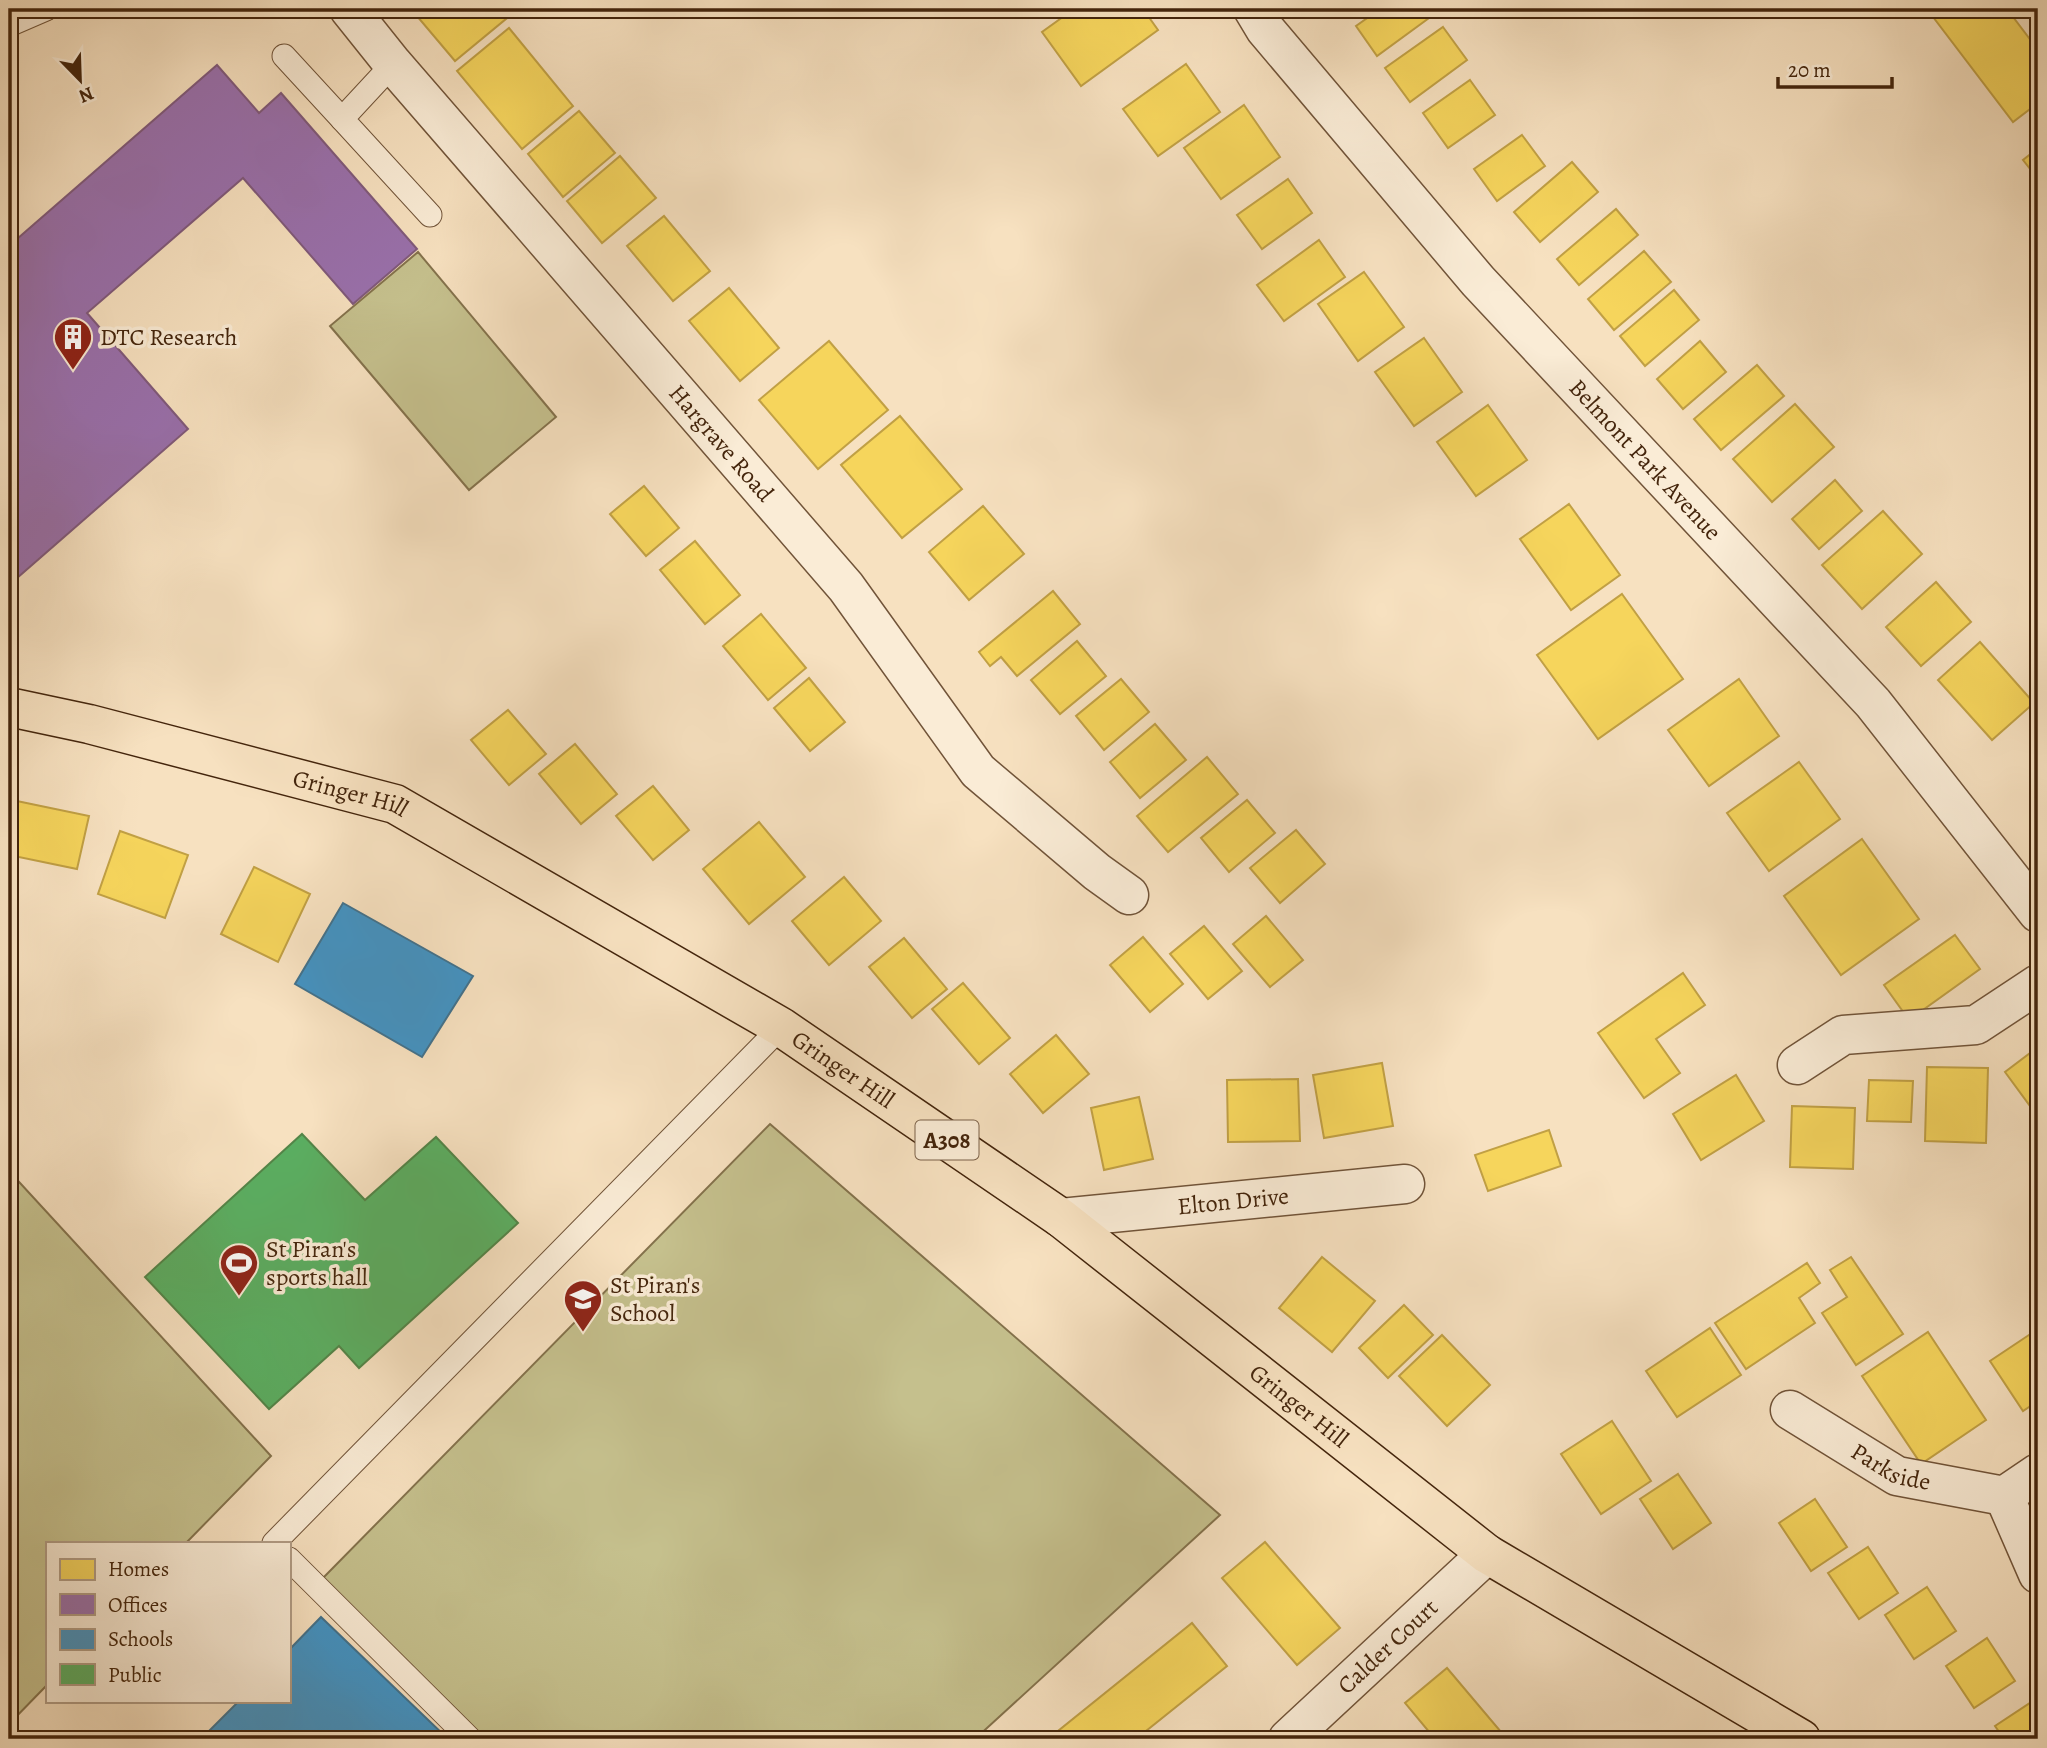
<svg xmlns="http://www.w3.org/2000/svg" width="2047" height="1748" font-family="Alegreya,serif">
<rect width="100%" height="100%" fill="#f7e1c0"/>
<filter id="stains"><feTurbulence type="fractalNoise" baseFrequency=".00286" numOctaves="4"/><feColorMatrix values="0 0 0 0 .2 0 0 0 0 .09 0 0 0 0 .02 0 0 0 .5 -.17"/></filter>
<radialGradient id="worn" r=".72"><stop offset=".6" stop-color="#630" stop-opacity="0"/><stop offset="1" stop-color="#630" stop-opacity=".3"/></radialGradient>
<g fill="#c5c08d" stroke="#84724c" stroke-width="2">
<polygon points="418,252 556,417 469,490 330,326"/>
<polygon points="770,1124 1220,1515 975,1739 485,1739 322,1579"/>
<polygon points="9,1171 271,1456 186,1543 47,1543 47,1685 9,1724"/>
</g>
<g fill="#f6d55c" stroke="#c1a044" stroke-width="2">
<polygon points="411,9 518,9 455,61"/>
<polygon points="1074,9 1143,9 1158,30 1081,86 1042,32"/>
<polygon points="1380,9 1423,9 1429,18 1377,56 1356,26"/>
<polygon points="1927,9 2007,9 2038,50 2038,103 2013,122"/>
<polygon points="1443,27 1467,60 1410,102 1385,68"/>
<polygon points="509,28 573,106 522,149 457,71"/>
<polygon points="1186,64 1220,112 1158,156 1123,109"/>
<polygon points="1470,80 1495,115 1448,148 1423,113"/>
<polygon points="1244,105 1280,157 1221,199 1184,148"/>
<polygon points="579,111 615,153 563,197 528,154"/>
<polygon points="1522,135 1545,166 1497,201 1474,169"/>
<polygon points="2038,148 2038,179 2023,160"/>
<polygon points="620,156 656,198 602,243 567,201"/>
<polygon points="1572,162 1598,192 1540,242 1514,212"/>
<polygon points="1288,179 1312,213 1262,249 1237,215"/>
<polygon points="1616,209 1638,235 1579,285 1557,259"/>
<polygon points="664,216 710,271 673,301 627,246"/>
<polygon points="1319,240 1345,277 1284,321 1257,285"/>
<polygon points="1644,251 1671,282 1614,330 1588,299"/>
<polygon points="1364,272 1404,327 1358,361 1318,304"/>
<polygon points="729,288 779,348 740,381 689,321"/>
<polygon points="1674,290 1699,320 1645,366 1620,336"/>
<polygon points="1424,338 1462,392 1414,426 1375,372"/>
<polygon points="829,341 888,410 818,469 759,400"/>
<polygon points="1700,341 1726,372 1683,409 1657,379"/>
<polygon points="1757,365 1784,396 1721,450 1694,419"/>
<polygon points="1795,404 1834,447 1772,502 1733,459"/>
<polygon points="1488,405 1527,460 1476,496 1437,442"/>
<polygon points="900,416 962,489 902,538 841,465"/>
<polygon points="1835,480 1862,511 1819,549 1792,519"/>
<polygon points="644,486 679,528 646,556 610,514"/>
<polygon points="1569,504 1620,575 1571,610 1520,539"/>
<polygon points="983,506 1024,554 969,600 929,552"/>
<polygon points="1883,511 1922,554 1862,609 1822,565"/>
<polygon points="695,541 740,595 705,624 660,570"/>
<polygon points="1936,582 1971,622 1921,666 1886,627"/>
<polygon points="1053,591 1080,624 1017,676 1001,657 990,666 979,652"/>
<polygon points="1622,594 1683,679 1598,739 1537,655"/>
<polygon points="761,614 806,668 768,700 723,646"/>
<polygon points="1077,641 1106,676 1060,714 1031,680"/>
<polygon points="1980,642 2034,703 1992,740 1938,680"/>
<polygon points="809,678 845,722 810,751 774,708"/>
<polygon points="1121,679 1149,712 1104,750 1076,716"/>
<polygon points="1739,679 1779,736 1709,786 1668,730"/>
<polygon points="508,710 546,754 509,785 471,740"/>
<polygon points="1155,724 1186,760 1140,798 1110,762"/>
<polygon points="575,744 617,794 581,824 539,774"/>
<polygon points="1207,757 1238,794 1168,852 1137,816"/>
<polygon points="1799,762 1840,819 1769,871 1727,813"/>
<polygon points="653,786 689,830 653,860 616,816"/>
<polygon points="12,800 89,816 77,869 9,855 9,817"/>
<polygon points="1247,800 1275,833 1229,872 1201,838"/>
<polygon points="759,822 805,877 749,924 703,869"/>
<polygon points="1296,830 1325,864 1280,903 1250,868"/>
<polygon points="120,831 188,855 165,918 98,894"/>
<polygon points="1862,839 1919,919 1841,975 1784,896"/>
<polygon points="254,867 310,894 278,962 221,934"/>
<polygon points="844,877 881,921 829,965 792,921"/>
<polygon points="1266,916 1303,960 1270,987 1233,944"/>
<polygon points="1204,926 1242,971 1208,999 1170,954"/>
<polygon points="1955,935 1980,969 1909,1020 1884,985"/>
<polygon points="1143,937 1183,984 1150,1012 1110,965"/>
<polygon points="904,938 947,989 912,1018 869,967"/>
<polygon points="1683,973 1705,1005 1656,1039 1680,1073 1644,1098 1598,1033"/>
<polygon points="963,983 1010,1038 979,1064 932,1009"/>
<polygon points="1056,1035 1089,1074 1043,1113 1010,1074"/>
<polygon points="2038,1047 2038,1117 2005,1072"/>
<polygon points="1382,1063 1393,1126 1324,1138 1313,1075"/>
<polygon points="1927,1067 1988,1068 1986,1143 1925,1141"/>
<polygon points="1736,1075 1764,1121 1701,1160 1673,1114"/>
<polygon points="1298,1079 1300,1141 1228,1142 1227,1080"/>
<polygon points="1869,1080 1913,1081 1911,1122 1867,1121"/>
<polygon points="1139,1097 1153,1159 1104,1170 1091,1108"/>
<polygon points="1792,1106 1855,1108 1853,1169 1790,1167"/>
<polygon points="1549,1130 1561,1166 1488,1191 1475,1155"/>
<polygon points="1322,1257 1375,1301 1332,1352 1279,1308"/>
<polygon points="1851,1257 1903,1334 1856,1365 1822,1313 1847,1297 1830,1270"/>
<polygon points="1807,1263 1820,1283 1799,1298 1815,1323 1746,1369 1715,1323"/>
<polygon points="1404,1305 1433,1335 1388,1378 1359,1348"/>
<polygon points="1710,1328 1741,1375 1677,1417 1646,1371"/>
<polygon points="2038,1329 2038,1401 2023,1411 1990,1361"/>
<polygon points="1928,1332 1986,1420 1921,1464 1862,1376"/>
<polygon points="1442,1335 1490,1385 1447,1426 1399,1376"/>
<polygon points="1612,1421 1651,1481 1601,1514 1561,1454"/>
<polygon points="1678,1474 1711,1523 1673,1549 1640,1499"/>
<polygon points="1815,1499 1847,1547 1811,1571 1779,1523"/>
<polygon points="1265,1542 1340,1628 1297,1665 1222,1578"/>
<polygon points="1868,1547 1898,1593 1859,1619 1828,1573"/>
<polygon points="1927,1587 1956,1631 1914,1659 1885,1615"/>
<polygon points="1192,1623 1227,1666 1136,1739 1064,1739 1058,1731"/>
<polygon points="1987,1638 2015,1681 1974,1708 1946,1666"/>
<polygon points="1447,1668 1507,1739 1435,1739 1405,1703"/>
<polygon points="2036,1699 2038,1703 2038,1739 2004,1739 1995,1726"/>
</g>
<polygon fill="#9970ab" stroke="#805a7b" stroke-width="2" points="217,65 259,113 281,93 417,249 353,304 243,178 87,313 188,429 9,585 9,246"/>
<g fill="#4393c3" stroke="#43728c" stroke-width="2">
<polygon points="343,903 473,976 422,1057 295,984"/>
<polygon points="321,1617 448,1739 201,1739 239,1701 289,1701 289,1650"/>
</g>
<polygon fill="#5aae61" stroke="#538548" stroke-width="2" points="302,1134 365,1200 436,1137 518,1223 359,1368 339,1346 269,1409 145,1277"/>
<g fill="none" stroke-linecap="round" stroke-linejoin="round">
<g stroke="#715439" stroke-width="25">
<g id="service">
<polyline points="9,25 46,9"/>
<polyline points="284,56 342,119"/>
<polyline points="393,64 342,119 430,215"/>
<polyline points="274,1543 781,1027"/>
<polyline points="289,1559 470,1739"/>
</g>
</g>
<g stroke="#715439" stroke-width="41">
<g id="minor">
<path id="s1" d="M349,9L393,64L846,587L978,771L1097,872L1129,895"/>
<path id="s2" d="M1253,9L1265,29L1478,281L1873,703L2038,913"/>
<polyline points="1797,1065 1843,1035 1976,1025 2038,984"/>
<path id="s3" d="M1061,1218L1405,1184"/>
<path id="s4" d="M1790,1410L1897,1476L2004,1496L2038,1473"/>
<polyline points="2004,1496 2038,1574"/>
<path id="s5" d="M1288,1739L1487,1554"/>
</g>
</g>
<g stroke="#44250c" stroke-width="41">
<g id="primary">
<path id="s6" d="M9,707L89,724L395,804L781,1027L1061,1218L1487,1554L1801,1739"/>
</g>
</g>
<use href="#service" stroke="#faecd6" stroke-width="23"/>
<use href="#minor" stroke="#faecd6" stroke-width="38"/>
<use href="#primary" stroke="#f7e1c0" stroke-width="38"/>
</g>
<defs>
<g id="building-pin" transform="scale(2.0125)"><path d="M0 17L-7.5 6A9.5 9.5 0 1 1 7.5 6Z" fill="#8f2418" stroke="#faecd6"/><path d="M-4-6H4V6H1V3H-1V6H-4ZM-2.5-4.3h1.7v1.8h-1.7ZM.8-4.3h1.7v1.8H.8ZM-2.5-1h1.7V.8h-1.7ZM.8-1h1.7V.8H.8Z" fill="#fff"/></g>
<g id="stadium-pin" transform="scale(2.0125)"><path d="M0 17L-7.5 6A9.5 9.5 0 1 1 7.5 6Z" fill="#8f2418" stroke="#faecd6"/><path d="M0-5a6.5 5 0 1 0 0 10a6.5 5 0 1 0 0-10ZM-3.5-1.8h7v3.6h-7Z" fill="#fff"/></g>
<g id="school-pin" transform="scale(2.0125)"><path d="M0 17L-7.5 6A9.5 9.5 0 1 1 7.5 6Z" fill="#8f2418" stroke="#faecd6"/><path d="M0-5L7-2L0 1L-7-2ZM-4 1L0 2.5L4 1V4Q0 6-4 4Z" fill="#fff"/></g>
</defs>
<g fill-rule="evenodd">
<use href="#building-pin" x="73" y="337"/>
<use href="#stadium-pin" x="239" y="1263"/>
<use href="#school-pin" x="583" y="1299"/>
</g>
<g text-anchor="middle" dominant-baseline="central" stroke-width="7" stroke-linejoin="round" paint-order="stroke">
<rect fill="#faecd6" stroke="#7b6149" stroke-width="2" x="915.5" y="1120.5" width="63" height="39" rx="5"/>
<g font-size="23" font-weight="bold" fill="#44250c">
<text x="947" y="1140">A308</text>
</g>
<g font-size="24" fill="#44250c" stroke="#faecd6" text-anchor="start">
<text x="100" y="337">DTC Research</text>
<text x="266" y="1249">St Piran's<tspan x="266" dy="28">sports hall</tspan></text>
<text x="610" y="1285">St Piran's<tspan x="610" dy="28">School</tspan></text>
</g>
<g font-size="24" fill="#44250c" stroke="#faecd6">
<text stroke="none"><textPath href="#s1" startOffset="572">Hargrave Road</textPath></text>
<text stroke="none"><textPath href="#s2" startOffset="598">Belmont Park Avenue</textPath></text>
<text stroke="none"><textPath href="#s6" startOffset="352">Gringer Hill</textPath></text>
<text stroke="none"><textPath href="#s6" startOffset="919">Gringer Hill</textPath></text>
<text stroke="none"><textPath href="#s3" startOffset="173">Elton Drive</textPath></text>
<text stroke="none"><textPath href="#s6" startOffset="1486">Gringer Hill</textPath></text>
<text stroke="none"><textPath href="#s4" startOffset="117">Parkside</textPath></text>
<text stroke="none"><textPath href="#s5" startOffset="136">Calder Court</textPath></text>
</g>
</g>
<rect width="2047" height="1748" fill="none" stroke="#f7e1c0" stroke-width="35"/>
<rect x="10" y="10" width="2026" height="1727" fill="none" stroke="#44250c" stroke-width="3.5"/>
<rect x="18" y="18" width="2012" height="1713" fill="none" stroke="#44250c" stroke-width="2"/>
<rect x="46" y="1542" width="245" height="161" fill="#faecd6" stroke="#b19c85" stroke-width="2"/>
<rect x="60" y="1559" width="35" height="21" fill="#f6d55c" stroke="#b19c85" stroke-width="2"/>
<text x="108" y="1576" font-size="21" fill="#44250c">Homes</text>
<rect x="60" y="1594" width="35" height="21" fill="#9970ab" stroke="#b19c85" stroke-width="2"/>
<text x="108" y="1612" font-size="21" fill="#44250c">Offices</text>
<rect x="60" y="1629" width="35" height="21" fill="#4393c3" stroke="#b19c85" stroke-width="2"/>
<text x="108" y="1646" font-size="21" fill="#44250c">Schools</text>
<rect x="60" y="1664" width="35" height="21" fill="#5aae61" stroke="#b19c85" stroke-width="2"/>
<text x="108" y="1682" font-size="21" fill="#44250c">Public</text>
<g transform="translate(80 80) rotate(157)" stroke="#faecd6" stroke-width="5" paint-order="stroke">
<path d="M0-5L12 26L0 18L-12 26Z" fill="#44250c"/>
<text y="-10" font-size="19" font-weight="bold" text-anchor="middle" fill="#44250c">N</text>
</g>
<path d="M1778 77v10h114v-10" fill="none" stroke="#44250c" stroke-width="3.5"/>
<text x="1788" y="77" font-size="21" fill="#44250c" stroke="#faecd6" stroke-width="5" paint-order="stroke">20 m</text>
<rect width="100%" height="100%" filter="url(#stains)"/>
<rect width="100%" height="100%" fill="url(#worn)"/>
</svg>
